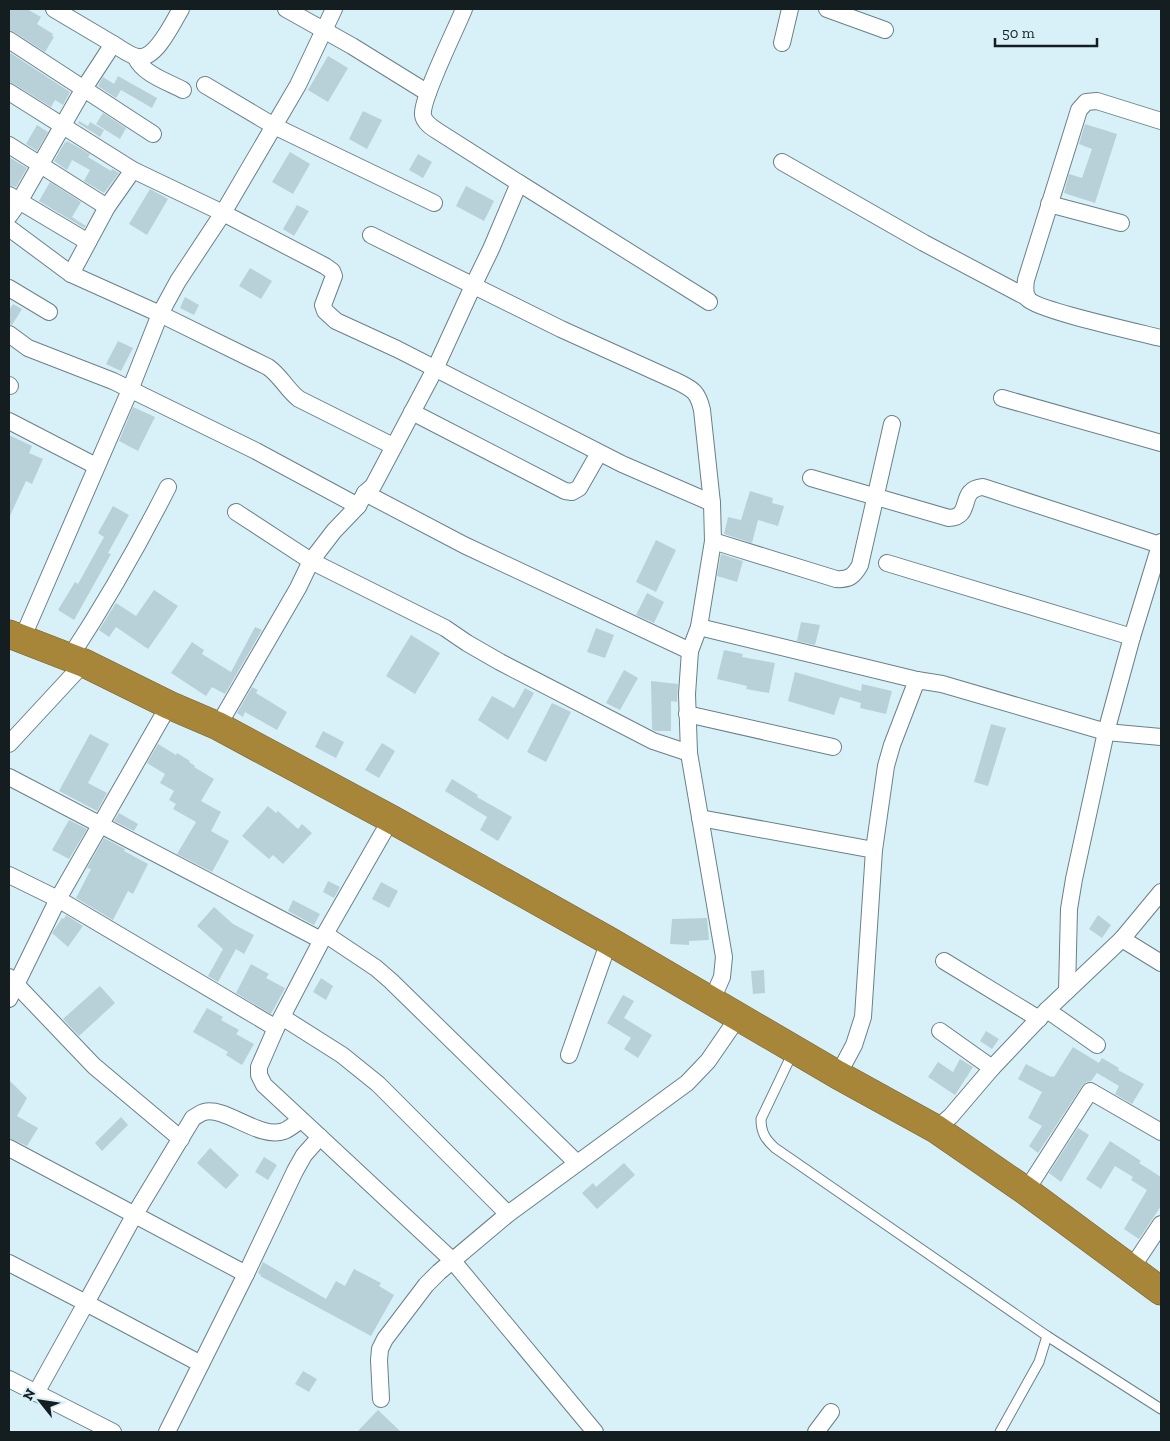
<svg xmlns="http://www.w3.org/2000/svg" width="1170" height="1441" font-family="'Zilla Slab',serif">
<rect width="100%" height="100%" fill="#d8f1f9"/>
<g fill="#b8d1d9">
<polygon points="9,9 27,9 41,17 37,24 53,34 52,36 54,37 45,52 14,32 9,30"/>
<polygon points="9,52 70,92 63,105 55,100 51,107 14,84 9,82"/>
<polygon points="328,56 348,68 328,102 308,90"/>
<polygon points="118,76 157,98 152,108 121,90 116,98 98,86 103,77 114,84"/>
<polygon points="363,111 382,120 367,149 349,139"/>
<polygon points="103,113 126,128 120,139 96,124"/>
<polygon points="79,121 88,126 90,122 104,130 100,137 78,123"/>
<polygon points="1085,124 1117,134 1095,203 1064,193 1069,174 1082,178 1092,149 1079,144"/>
<polygon points="37,125 48,132 37,151 26,144"/>
<polygon points="67,141 90,154 88,157 111,171 112,169 119,173 104,193 84,181 90,170 72,160 67,170 54,161 65,142 66,143"/>
<polygon points="290,152 310,164 293,194 272,182"/>
<polygon points="418,154 432,162 423,178 409,170"/>
<polygon points="9,157 27,168 16,187 9,185"/>
<polygon points="50,182 81,202 72,217 86,226 84,228 39,201"/>
<polygon points="466,186 494,201 484,221 456,206"/>
<polygon points="150,189 168,199 147,235 129,224"/>
<polygon points="297,205 309,211 294,236 283,229"/>
<polygon points="250,268 272,281 261,299 239,286"/>
<polygon points="185,297 199,305 194,315 180,308"/>
<polygon points="13,304 22,309 12,325 9,324 9,310"/>
<polygon points="118,341 133,348 121,371 106,364"/>
<polygon points="133,407 155,417 138,451 119,441"/>
<polygon points="9,435 32,446 29,453 43,459 32,484 26,481 9,518"/>
<polygon points="750,491 773,498 772,503 784,506 778,526 758,520 752,543 724,534 728,517 741,520"/>
<polygon points="113,506 129,515 108,553 111,554 74,620 58,610 75,582 78,584 104,537 98,533"/>
<polygon points="656,540 676,550 656,592 636,582"/>
<polygon points="721,554 743,561 737,582 717,576"/>
<polygon points="154,590 178,606 148,649 116,627 109,637 99,630 116,603 136,616"/>
<polygon points="647,593 664,602 654,623 636,615"/>
<polygon points="801,622 820,625 815,645 797,641"/>
<polygon points="255,627 262,630 225,694 212,687 206,696 171,673 192,642 204,650 202,654 231,672"/>
<polygon points="596,628 614,635 605,658 587,652"/>
<polygon points="411,635 440,653 415,694 386,676"/>
<polygon points="724,650 743,654 742,657 775,663 769,693 746,689 747,686 717,679"/>
<polygon points="624,670 638,678 620,710 606,703"/>
<polygon points="795,672 861,691 862,684 892,691 886,714 860,708 861,703 840,697 834,715 788,701"/>
<polygon points="651,681 678,684 677,702 671,701 671,731 655,731 652,729"/>
<polygon points="252,687 258,690 256,693 287,712 277,730 245,712 243,717 237,713"/>
<polygon points="525,688 534,693 508,740 478,720 492,696 514,708"/>
<polygon points="552,703 571,712 546,762 527,752"/>
<polygon points="991,724 1006,728 988,786 974,782"/>
<polygon points="323,731 344,742 336,758 315,747"/>
<polygon points="90,734 109,744 88,783 107,793 97,811 59,791"/>
<polygon points="382,743 395,751 379,778 365,770"/>
<polygon points="158,744 176,755 177,753 190,761 189,762 195,766 194,767 214,779 201,801 221,812 211,831 229,841 212,872 177,854 196,822 173,809 176,804 169,800 174,791 160,783 165,774 147,763"/>
<polygon points="452,779 478,795 477,797 512,817 498,841 480,830 487,817 445,791"/>
<polygon points="268,806 276,813 278,811 298,829 302,824 312,833 283,864 273,855 269,859 242,836"/>
<polygon points="119,813 138,824 134,831 114,821"/>
<polygon points="69,820 87,829 69,859 52,850"/>
<polygon points="104,838 125,849 124,851 148,864 133,894 128,891 113,920 76,898 91,869 87,868"/>
<polygon points="328,881 340,887 334,898 323,892"/>
<polygon points="381,882 398,891 389,908 372,899"/>
<polygon points="293,900 320,914 314,925 288,911"/>
<polygon points="214,907 233,924 254,935 244,954 236,949 218,982 208,976 223,949 197,926"/>
<polygon points="66,915 83,926 68,947 52,933 62,918 64,919"/>
<polygon points="1098,915 1111,925 1102,938 1089,929"/>
<polygon points="707,918 709,940 689,941 689,945 670,944 672,919"/>
<polygon points="251,964 269,974 266,978 285,988 271,1014 236,993"/>
<polygon points="764,970 765,993 753,994 751,971"/>
<polygon points="321,978 333,986 326,1000 313,992"/>
<polygon points="100,986 115,1003 79,1036 63,1019"/>
<polygon points="623,995 634,1001 624,1018 652,1035 638,1058 624,1049 631,1038 607,1023"/>
<polygon points="207,1008 223,1017 221,1020 239,1030 236,1034 254,1044 242,1065 226,1055 228,1052 193,1032"/>
<polygon points="986,1031 999,1039 992,1049 980,1041"/>
<polygon points="1073,1047 1099,1063 1102,1058 1119,1068 1118,1070 1144,1084 1132,1104 1115,1094 1119,1086 1097,1073 1091,1081 1086,1082 1082,1086 1038,1153 1029,1146 1042,1126 1028,1118 1042,1092 1018,1079 1026,1064 1051,1077 1052,1076 1054,1077"/>
<polygon points="960,1059 973,1067 955,1095 928,1077 938,1062 953,1072"/>
<polygon points="9,1080 27,1098 17,1116 38,1128 27,1146 9,1138"/>
<polygon points="121,1117 128,1125 102,1151 95,1143"/>
<polygon points="1078,1128 1089,1135 1061,1182 1049,1173"/>
<polygon points="1110,1141 1141,1161 1139,1163 1161,1177 1161,1206 1139,1239 1124,1229 1147,1190 1131,1180 1133,1177 1115,1166 1101,1189 1086,1179"/>
<polygon points="210,1148 239,1175 226,1189 197,1163"/>
<polygon points="264,1157 277,1165 268,1180 255,1172"/>
<polygon points="624,1163 635,1175 597,1209 582,1193 593,1183 596,1187"/>
<polygon points="263,1262 326,1299 336,1281 345,1286 354,1269 381,1283 379,1286 394,1295 371,1336 260,1276 261,1275 258,1273"/>
<polygon points="303,1371 317,1379 309,1392 295,1384"/>
<polygon points="378,1410 401,1432 357,1432"/>
</g>
<g fill="none" stroke-linecap="round" stroke-linejoin="round">
<g stroke="#6a8088" stroke-width="11">
<g id="lane">
<path d="M793,1052L761,1119C761,1132 765,1139 775,1148L1047,1336L1039,1362L1000,1432"/>
<polyline points="1047,1336 1161,1409"/>
</g>
</g>
<g stroke="#6a8088" stroke-width="18">
<g id="street">
<polyline points="54,9 113,44"/>
<polyline points="286,9 352,46 428,93"/>
<polyline points="827,9 885,30"/>
<polyline points="9,40 153,134"/>
<polyline points="782,43 790,9"/>
<path d="M136,58C143,74 168,82 183,90"/>
<polyline points="205,85 274,126 434,203"/>
<polyline points="9,92 133,170 223,213 325,266 332,271 334,276 323,305 325,311 336,321 397,349 622,464 712,503"/>
<path d="M1161,121L1097,101L1086,102L1079,110L1026,280C1025,287 1024,293 1028,299C1037,310 1141,333 1161,338"/>
<polyline points="9,145 107,207"/>
<polyline points="782,162 924,243 1028,298"/>
<polyline points="519,183 709,302"/>
<polyline points="9,195 88,242"/>
<polyline points="1049,204 1121,223"/>
<path d="M9,216L19,202L83,90L113,44C120,48 130,56 138,57C156,60 173,22 181,9"/>
<path d="M9,228L71,274L160,314L268,367C281,376 287,390 299,399L393,446"/>
<path d="M371,235L561,329L676,381C693,389 698,392 702,410L712,503L713,541L699,627L690,651L687,694L689,753L724,957L722,977L712,1000"/>
<polyline points="71,274 107,207 133,170"/>
<polyline points="9,288 49,312"/>
<polyline points="9,334 28,348 113,381 256,451 358,506"/>
<polyline points="9,385 10,386"/>
<polyline points="1002,398 1161,443"/>
<polyline points="412,412 565,491 572,492 579,488 599,453"/>
<polyline points="9,421 96,466"/>
<path d="M811,478L949,518C974,517 957,489 983,487L1160,545"/>
<polyline points="365,493 464,545 690,651"/>
<polyline points="236,512 311,561 445,628 467,643 500,662 653,741 689,753"/>
<path d="M713,541L836,579C849,580 854,576 860,565L892,424"/>
<polyline points="887,563 1132,637"/>
<polyline points="699,627 917,680"/>
<polyline points="22,639 130,390 160,314 178,281 223,213 298,85 334,9"/>
<path d="M70,657C106,602 138,546 168,487"/>
<polyline points="687,714 833,747"/>
<path d="M218,726L298,588L311,561L334,531L358,506L365,493L373,486L435,369L473,286L491,249L519,183L439,132C433,128 424,123 423,115C421,99 456,29 464,9"/>
<polyline points="9,744 84,663"/>
<polyline points="9,777 321,940"/>
<polyline points="700,818 874,850"/>
<polyline points="391,819 325,934 276,1028 259,1067 259,1075 264,1085 320,1137 452,1260 595,1432"/>
<polyline points="9,875 58,899 276,1028"/>
<polyline points="325,934 376,968 391,981 577,1163"/>
<polyline points="1122,939 1161,963"/>
<polyline points="944,961 1039,1019"/>
<polyline points="9,977 94,1066 181,1139"/>
<polyline points="1067,991 1069,909 1074,879 1106,732 1132,637 1161,542"/>
<polyline points="9,999 58,899 169,705"/>
<polyline points="1047,1010 1097,1045"/>
<polyline points="282,1017 342,1055 378,1084 508,1214"/>
<polyline points="940,1031 992,1068"/>
<polyline points="569,1055 609,941"/>
<polyline points="838,1075 854,1045 863,1017 874,850 886,766 892,745 917,680 942,684 1106,732 1161,737"/>
<polyline points="936,1129 951,1116 992,1068 1047,1010 1122,939 1161,892"/>
<polyline points="9,1148 246,1274"/>
<polyline points="1026,1191 1090,1091 1161,1132"/>
<path d="M9,1263L86,1303L135,1214L193,1118C197,1116 200,1113 204,1112C226,1106 259,1140 284,1131C289,1129 295,1124 301,1120"/>
<polyline points="1131,1269 1161,1224"/>
<polyline points="9,1379 113,1432"/>
<polyline points="36,1393 86,1303 201,1364"/>
<polyline points="381,1399 379,1360 380,1349 385,1339 426,1285 439,1272 508,1214 687,1083 708,1061 739,1016"/>
<polyline points="167,1432 246,1274 295,1171 304,1155 320,1137"/>
<polyline points="816,1432 831,1412"/>
</g>
</g>
<g stroke="#746130" stroke-width="29">
<polyline id="highway" points="9,634 84,663 169,705 218,726 391,819 609,941 838,1075 936,1129 1026,1191 1161,1291"/>
</g>
<use href="#lane" stroke="#fff" stroke-width="9"/>
<use href="#street" stroke="#fff" stroke-width="16"/>
<use href="#highway" stroke="#a78639" stroke-width="28"/>
</g>
<rect width="1170" height="1441" fill="none" stroke="#141d20" stroke-width="20"/>
<g transform="translate(40 1401) rotate(300)" stroke="#d8f1f9" stroke-width="4" paint-order="stroke">
<path d="M0-4L9 19L0 12L-9 19Z" fill="#141d20"/>
<text y="-8" font-size="14" font-weight="bold" text-anchor="middle" fill="#141d20">N</text>
</g>
<path d="M995 38v8h102v-8" fill="none" stroke="#141d20" stroke-width="2.5"/>
<text x="1002" y="38" font-size="15" fill="#141d20" stroke="#d8f1f9" stroke-width="4" paint-order="stroke">50 m</text>
</svg>
